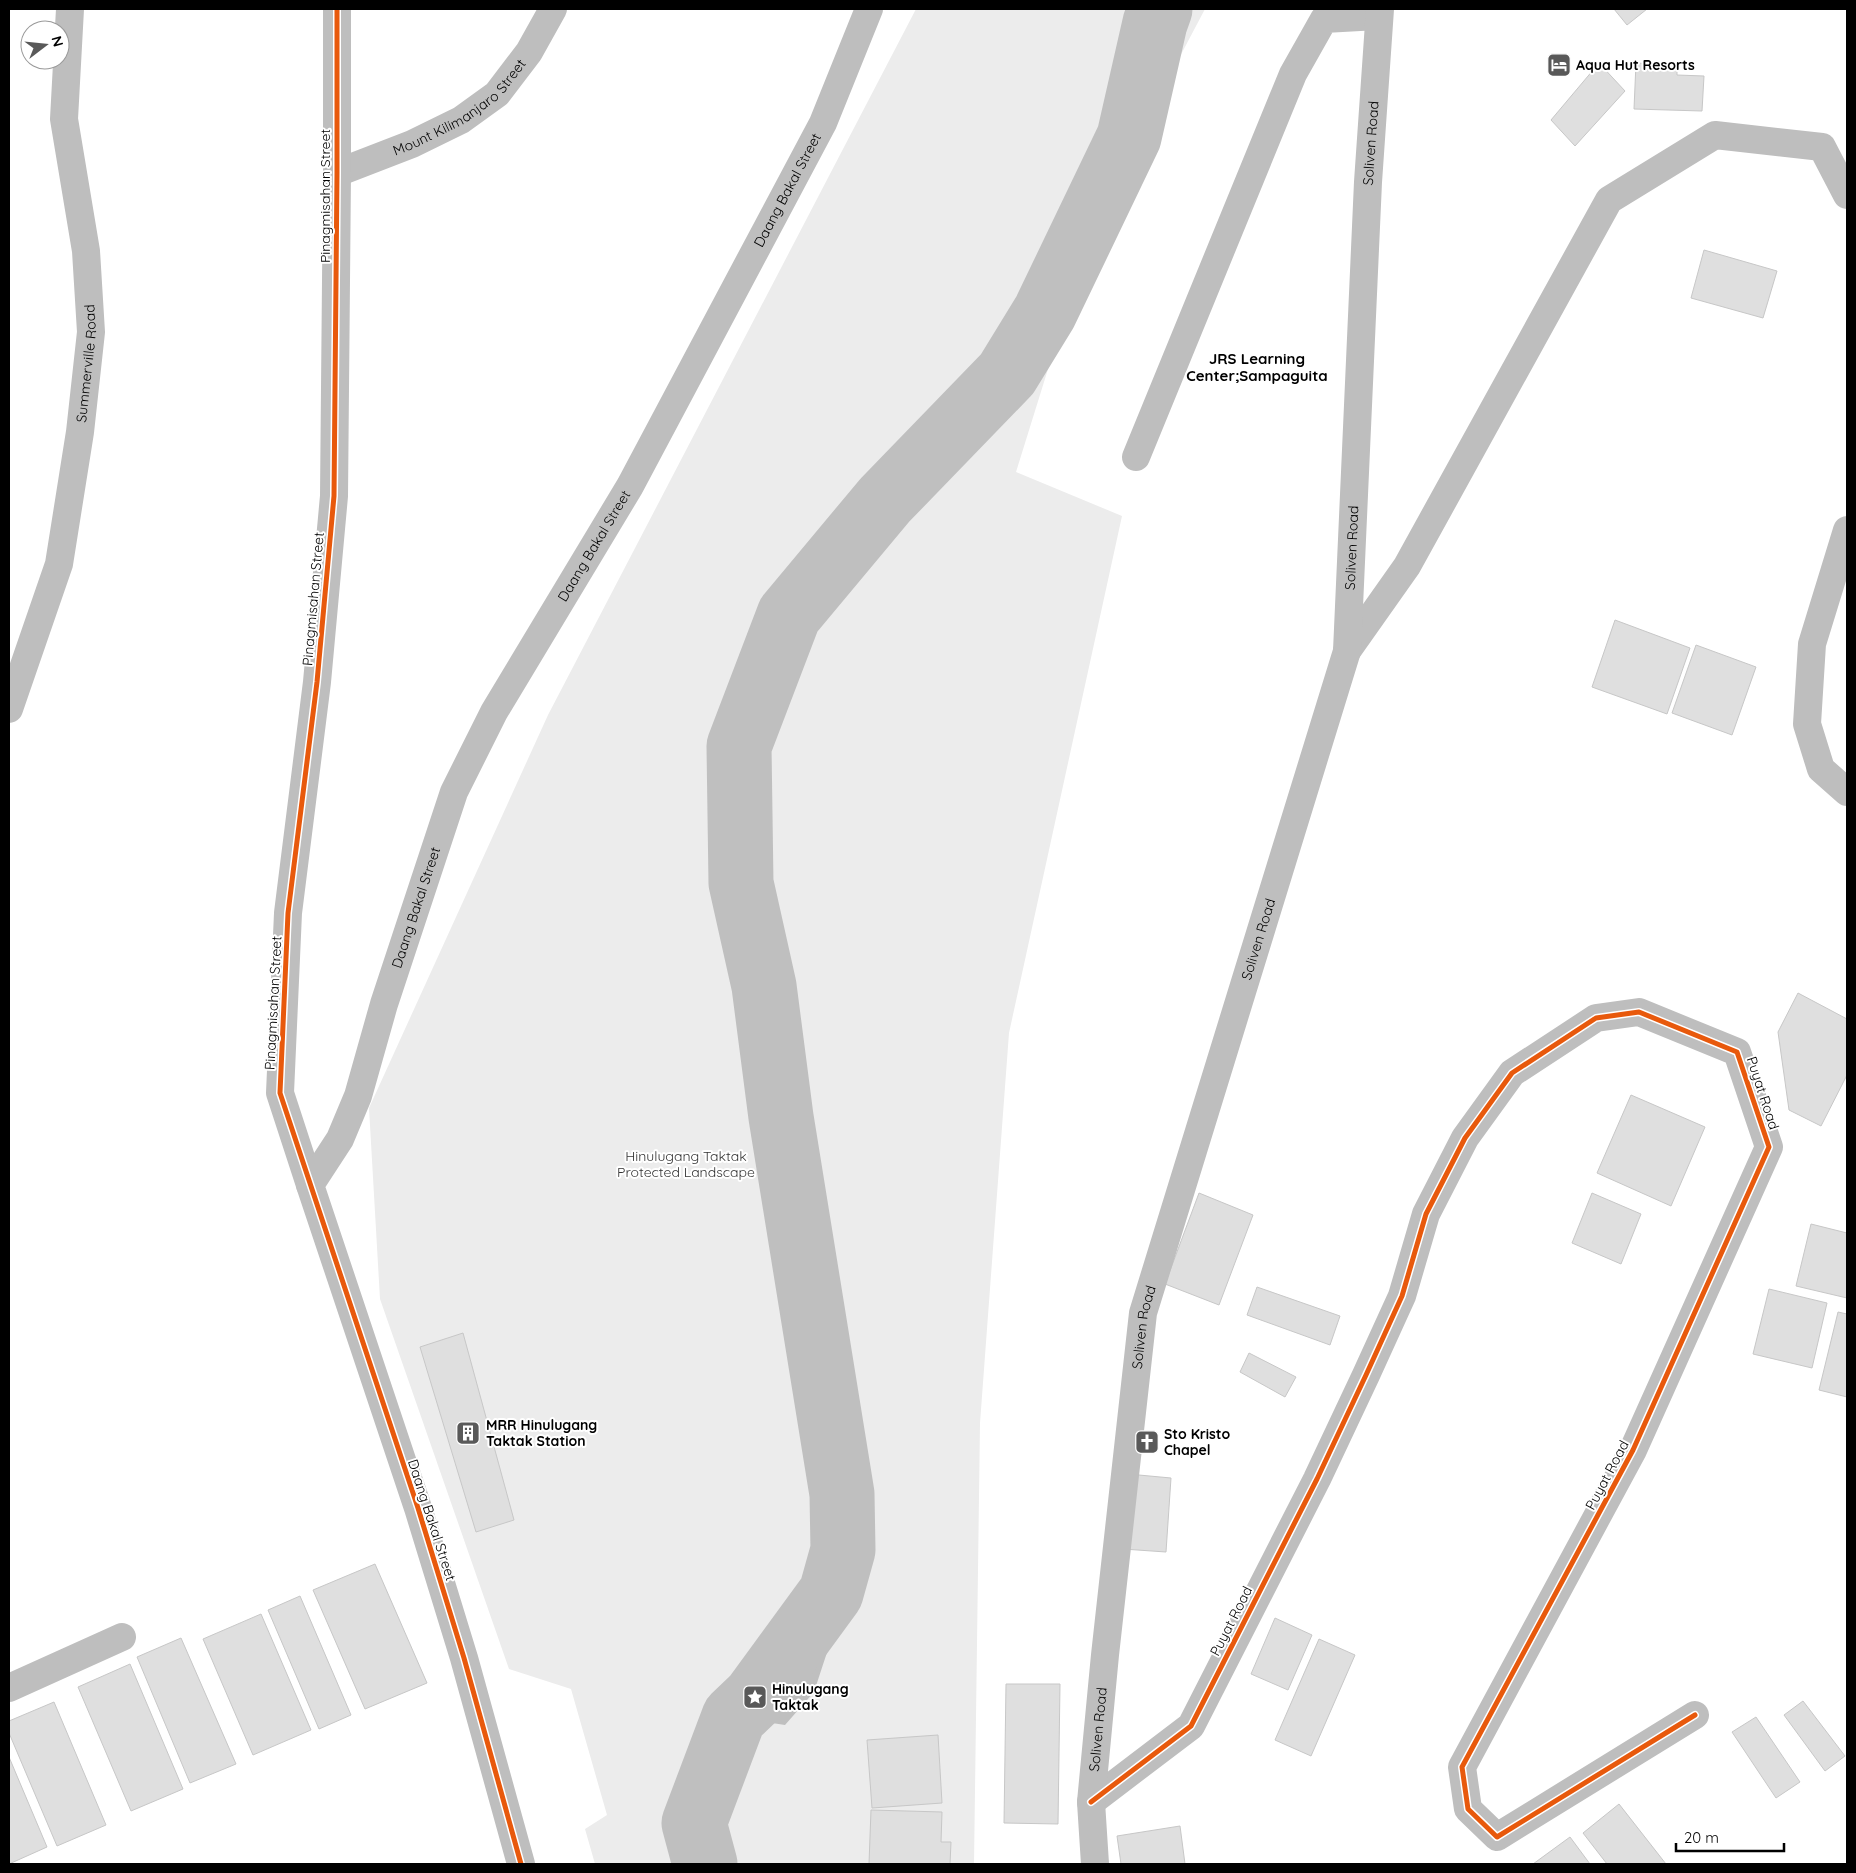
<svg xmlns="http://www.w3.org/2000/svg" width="1856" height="1873" font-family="Quicksand,sans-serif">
<rect width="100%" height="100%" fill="#fff"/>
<polygon fill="#ececec" points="916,9 1205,9 1138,136 1081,263 1016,472 1122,516 1009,1033 980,1423 974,1864 595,1864 585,1829 607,1815 571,1689 509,1669 380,1299 369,1108 548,715"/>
<polygon fill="#bfbfbf" points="842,1494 859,1555 814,1692 785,1725 734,1717 713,1696 748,1666 762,1641 795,1617 813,1592 832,1546"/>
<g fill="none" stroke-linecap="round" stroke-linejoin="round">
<polyline stroke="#bfbfbf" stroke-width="65" points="705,1864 694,1823 734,1717 755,1697 831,1593 843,1550 842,1494 781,1117 764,986 741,883 739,746 789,615 885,500 1007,374 1045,312 1129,137 1155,23 1160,9"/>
</g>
<g fill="#dfdfdf" stroke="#c7c7c7">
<polygon points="1614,9 1647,9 1627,25"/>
<polygon points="1599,63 1625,91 1575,146 1551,120"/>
<polygon points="1636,63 1677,65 1677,75 1704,76 1702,111 1634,109"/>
<polygon points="1704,250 1777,271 1763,318 1691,298"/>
<polygon points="1615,620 1690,648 1667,714 1592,687"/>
<polygon points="1696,645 1756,667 1732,735 1672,713"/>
<polygon points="1798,993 1847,1019 1847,1075 1821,1126 1789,1110 1778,1032"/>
<polygon points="1631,1095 1705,1127 1671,1206 1597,1173"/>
<polygon points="1199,1193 1253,1215 1219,1305 1165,1284"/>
<polygon points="1592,1193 1641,1214 1621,1264 1572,1243"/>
<polygon points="1811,1224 1847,1233 1847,1298 1796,1286"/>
<polygon points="1257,1287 1340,1316 1330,1345 1247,1315"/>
<polygon points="1769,1289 1827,1303 1812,1368 1753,1354"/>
<polygon points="1838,1312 1847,1314 1847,1397 1819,1390"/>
<polygon points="463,1333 514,1520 476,1532 420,1347"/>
<polygon points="1249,1353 1296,1377 1285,1397 1240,1372"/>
<polygon points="1128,1474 1171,1478 1166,1552 1123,1549"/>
<polygon points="375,1564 427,1683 365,1709 313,1590"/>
<polygon points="300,1596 351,1715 319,1729 268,1610"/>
<polygon points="261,1614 311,1730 253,1755 203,1639"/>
<polygon points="1275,1618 1312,1635 1288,1690 1251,1674"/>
<polygon points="181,1638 236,1764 190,1783 137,1657"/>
<polygon points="1319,1639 1355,1655 1311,1756 1275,1740"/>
<polygon points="130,1664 183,1789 131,1811 78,1687"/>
<polygon points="1006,1684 1060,1684 1058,1824 1004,1823"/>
<polygon points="1803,1701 1845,1756 1825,1771 1784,1715"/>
<polygon points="54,1702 106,1825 57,1846 9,1733 9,1721"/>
<polygon points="1756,1717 1800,1782 1776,1798 1732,1732"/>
<polygon points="938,1735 942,1803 872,1808 867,1740"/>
<polygon points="9,1757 47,1847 9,1864"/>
<polygon points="1619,1804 1666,1864 1607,1864 1583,1833"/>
<polygon points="871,1810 942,1812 941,1842 951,1842 950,1864 869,1864"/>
<polygon points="1180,1826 1185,1864 1121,1864 1117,1836"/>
<polygon points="1570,1837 1590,1864 1533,1864"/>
</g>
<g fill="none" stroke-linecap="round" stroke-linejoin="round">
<g stroke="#bebebe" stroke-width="28">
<path id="s1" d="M337,173L412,144L461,120L497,94L529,52L553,9"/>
<polyline points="1136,457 1293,74 1324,19 1378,16"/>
<polyline points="1847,530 1812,644 1807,724 1821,769 1847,792"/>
<polyline points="1347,651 1407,566 1609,200 1715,135 1822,147 1847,195"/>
<path id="s2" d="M9,709L59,564L80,432L91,332L86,251L64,119L70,9"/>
<polyline points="310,1185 280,1093 288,913 317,682 334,496 337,173 337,9"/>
<polyline points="9,1688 122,1637"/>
<polyline points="1091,1802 1191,1726 1317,1479 1366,1375 1402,1296 1426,1214 1465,1138 1512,1073 1596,1018 1639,1012 1737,1052 1769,1147 1633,1450 1462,1767 1468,1809 1497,1837 1695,1715"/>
<path id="s3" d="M1095,1864L1091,1802L1105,1655L1143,1313L1347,651L1368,182L1380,9"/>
</g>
<path stroke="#bebebe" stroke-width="28" id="s4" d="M521,1864L464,1658L418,1508L310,1185L340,1139L358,1096L384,1004L454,792L494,712L630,486L823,123L869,9"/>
<g stroke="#fff" stroke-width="8">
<g id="cycleway">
<polyline points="337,9 337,173 334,496 317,682 288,913 280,1093 418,1508 464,1658 521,1864"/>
<polyline points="1091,1802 1191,1726 1317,1479 1366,1375 1402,1296 1426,1214 1465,1138 1512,1073 1596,1018 1639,1012 1737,1052 1769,1147 1633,1450 1462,1767 1468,1809 1497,1837 1695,1715"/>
</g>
</g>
<use href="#cycleway" stroke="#e8590c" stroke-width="5"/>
</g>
<defs>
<g id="hotel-square" transform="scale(1.25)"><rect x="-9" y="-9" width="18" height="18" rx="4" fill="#595959" stroke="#fff"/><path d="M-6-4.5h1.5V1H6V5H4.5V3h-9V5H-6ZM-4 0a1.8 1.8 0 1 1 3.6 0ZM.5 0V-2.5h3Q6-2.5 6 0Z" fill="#fff"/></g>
<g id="building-square" transform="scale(1.25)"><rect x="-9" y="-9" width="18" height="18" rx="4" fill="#595959" stroke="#fff"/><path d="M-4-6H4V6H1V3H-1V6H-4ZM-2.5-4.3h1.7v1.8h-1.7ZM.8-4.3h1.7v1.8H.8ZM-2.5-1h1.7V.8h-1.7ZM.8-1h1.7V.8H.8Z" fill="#fff"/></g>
<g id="church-square" transform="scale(1.25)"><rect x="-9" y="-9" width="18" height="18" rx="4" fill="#595959" stroke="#fff"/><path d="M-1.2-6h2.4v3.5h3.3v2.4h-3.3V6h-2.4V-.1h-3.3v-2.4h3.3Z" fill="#fff"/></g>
<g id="sight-square" transform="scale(1.25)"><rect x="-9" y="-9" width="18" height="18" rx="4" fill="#595959" stroke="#fff"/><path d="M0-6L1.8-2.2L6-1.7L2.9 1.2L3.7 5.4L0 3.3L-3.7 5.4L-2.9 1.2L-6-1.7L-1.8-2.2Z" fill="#fff"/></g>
</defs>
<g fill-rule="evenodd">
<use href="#hotel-square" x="1559" y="65"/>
<use href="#building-square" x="468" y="1433"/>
<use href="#church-square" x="1147" y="1442"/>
<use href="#sight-square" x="755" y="1697"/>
</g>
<g text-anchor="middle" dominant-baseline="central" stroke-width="4" stroke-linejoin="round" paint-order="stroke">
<g font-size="14" font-weight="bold" fill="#000" stroke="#fff" text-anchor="start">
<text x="1576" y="65">Aqua Hut Resorts</text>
<text x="486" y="1425">MRR Hinulugang<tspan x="486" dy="16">Taktak Station</tspan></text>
<text x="1164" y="1434">Sto Kristo<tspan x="1164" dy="16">Chapel</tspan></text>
<text x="772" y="1689">Hinulugang<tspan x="772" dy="16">Taktak</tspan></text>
</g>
<g font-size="14" fill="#000" stroke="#fff">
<text stroke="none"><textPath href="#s1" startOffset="141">Mount Kilimanjaro Street</textPath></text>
<text stroke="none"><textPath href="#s3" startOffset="1755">Soliven Road</textPath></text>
<text stroke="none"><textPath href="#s4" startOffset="1820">Daang Bakal Street</textPath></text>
<text transform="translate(325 196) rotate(-90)">Pinagmisahan Street</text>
<text stroke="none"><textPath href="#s2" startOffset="356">Summerville Road</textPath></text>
<text stroke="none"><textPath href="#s4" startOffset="1415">Daang Bakal Street</textPath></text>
<text stroke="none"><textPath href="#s3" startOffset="1350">Soliven Road</textPath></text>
<text transform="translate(313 599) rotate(-85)">Pinagmisahan Street</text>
<text stroke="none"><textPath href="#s4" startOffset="1010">Daang Bakal Street</textPath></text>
<text stroke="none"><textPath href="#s3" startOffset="945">Soliven Road</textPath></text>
<text transform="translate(273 1003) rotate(-87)">Pinagmisahan Street</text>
<text transform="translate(1763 1093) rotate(72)">Puyat Road</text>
<text stroke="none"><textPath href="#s3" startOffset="540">Soliven Road</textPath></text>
<text transform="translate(1607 1475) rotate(-62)">Puyat Road</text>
<text transform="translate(432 1520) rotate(72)">Daang Bakal Street</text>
<text transform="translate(1231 1621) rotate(-63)">Puyat Road</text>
<text stroke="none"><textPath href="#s3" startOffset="135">Soliven Road</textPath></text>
</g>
<g font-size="14" fill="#333" stroke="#fff">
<text x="686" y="1156">Hinulugang Taktak<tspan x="686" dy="16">Protected Landscape</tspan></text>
</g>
<g font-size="15" font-weight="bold" fill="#000" stroke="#fff">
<text x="1257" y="358">JRS Learning<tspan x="1257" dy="17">Center;Sampaguita</tspan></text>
</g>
</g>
<rect width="1856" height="1873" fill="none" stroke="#000000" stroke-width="20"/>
<g transform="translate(45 45) rotate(74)"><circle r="24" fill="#ffffff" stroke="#999999"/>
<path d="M0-4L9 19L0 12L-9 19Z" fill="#595959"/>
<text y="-8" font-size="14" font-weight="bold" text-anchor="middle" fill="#000000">N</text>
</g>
<path d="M1676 1843v8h108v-8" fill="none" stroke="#000000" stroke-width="2.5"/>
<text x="1684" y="1843" font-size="15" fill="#000000" stroke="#ffffff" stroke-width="4" paint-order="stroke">20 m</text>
</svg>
